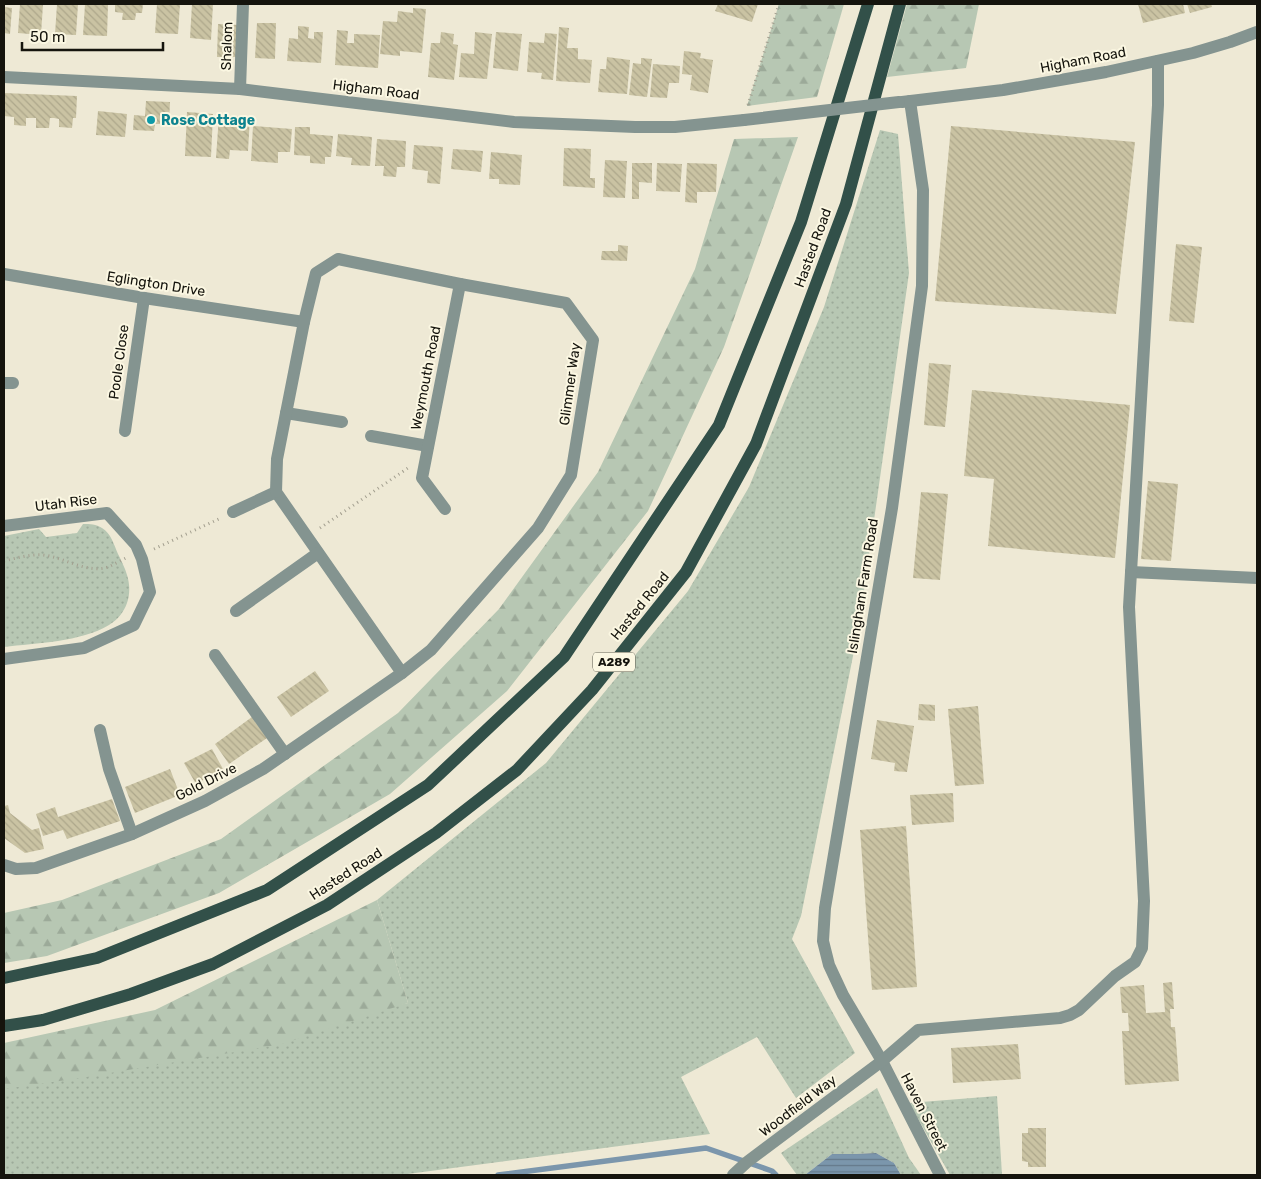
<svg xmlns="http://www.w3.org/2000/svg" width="1261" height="1179" font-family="Rubik,sans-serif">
<defs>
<pattern id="grass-dots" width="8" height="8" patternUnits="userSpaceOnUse" patternTransform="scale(1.25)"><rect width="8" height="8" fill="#b7c7b3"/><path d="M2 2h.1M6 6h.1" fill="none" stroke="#9caa99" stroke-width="1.8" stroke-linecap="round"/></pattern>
<pattern id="forest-firs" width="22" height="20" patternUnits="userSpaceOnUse" patternTransform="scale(1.25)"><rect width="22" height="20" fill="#b7c7b3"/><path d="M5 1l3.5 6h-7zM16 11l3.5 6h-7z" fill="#9caa99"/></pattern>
<pattern id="water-rules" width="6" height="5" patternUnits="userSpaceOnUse" patternTransform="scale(1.25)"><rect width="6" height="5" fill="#7b96ac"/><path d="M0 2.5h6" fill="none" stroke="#64798a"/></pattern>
<pattern id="building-back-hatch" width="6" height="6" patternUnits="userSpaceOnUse" patternTransform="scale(1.25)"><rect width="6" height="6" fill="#cac3a3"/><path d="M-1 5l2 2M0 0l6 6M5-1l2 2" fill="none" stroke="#ada78b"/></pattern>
</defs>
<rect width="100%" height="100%" fill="#eee9d5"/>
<g fill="url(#grass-dots)">
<polygon points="880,130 898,134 909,273 859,626 801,916 792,939 855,1053 796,1098 757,1037 681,1077 710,1134 400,1175 4,1175 4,1087 408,1003 377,900 546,763 688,591 749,487 824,307"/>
<path d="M83,524C90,524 96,524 102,528C111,533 114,545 118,554C121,560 125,568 127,575C133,594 127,614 109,625C81,642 36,643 4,647V536L39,529L46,537L77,533Z"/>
<polygon points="877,1088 909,1158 921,1175 901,1175 894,1163 876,1153 856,1154 832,1154 805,1175 797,1175 781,1153"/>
<polygon points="997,1096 1002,1175 950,1175 909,1103"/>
</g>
<g fill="url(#forest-firs)">
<polygon points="779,4 844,4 817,97 747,106"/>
<polygon points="907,4 979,4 966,68 887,77"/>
<polygon points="798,137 724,347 648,511 507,691 390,794 219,893 47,956 4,963 4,913 62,900 221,839 398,713 499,609 598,472 695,269 734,139"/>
<polygon points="377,900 408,1003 282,1044 80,1078 4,1089 4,1043 155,1010"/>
</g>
<polygon fill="url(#water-rules)" points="876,1153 894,1163 901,1175 805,1175 832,1154 856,1154"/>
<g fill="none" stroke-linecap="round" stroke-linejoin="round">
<polyline stroke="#7b96ac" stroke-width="5.5" points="498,1175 706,1148 772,1171 776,1175"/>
</g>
<g fill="url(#building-back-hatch)">
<polygon points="20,4 43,4 41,35 18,33"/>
<polygon points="57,4 78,4 76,35 55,34"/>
<polygon points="85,4 108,4 107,36 83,35"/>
<polygon points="115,4 143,4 142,13 136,13 135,20 122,20 123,13 115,12"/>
<polygon points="157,4 180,4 178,34 155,33"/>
<polygon points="192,4 213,4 211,40 190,38"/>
<polygon points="718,4 758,4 752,22 715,11"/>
<polygon points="1138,4 1183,4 1185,13 1143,23"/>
<polygon points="1187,4 1211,4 1212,7 1190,13"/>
<polygon points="4,7 12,8 10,34 4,33"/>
<polygon points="413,8 426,9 422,53 400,51 400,56 380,54 383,21 397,22 398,11 413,13"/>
<polygon points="257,23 276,23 275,59 255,58"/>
<polygon points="218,24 241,25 240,57 217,57"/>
<polygon points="298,26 309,27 308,38 314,39 314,32 323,32 321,63 287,61 289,38 298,39"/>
<polygon points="559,27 569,28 567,48 578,48 578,59 592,60 590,83 556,81"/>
<polygon points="337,30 348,31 347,43 354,43 354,34 380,35 378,68 335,65"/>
<polygon points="441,32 454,34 453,44 458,45 454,80 428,77 431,43 440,43"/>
<polygon points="475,32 492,34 487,79 459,77 461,53 474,54"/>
<polygon points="496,32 522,34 518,71 493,68"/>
<polygon points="545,33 557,34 553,80 541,79 542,73 527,72 529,42 544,43"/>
<polygon points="684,51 701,53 700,58 713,60 708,93 690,90 692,75 682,74"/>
<polygon points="607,57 630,60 627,94 598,92 600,69 606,69"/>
<polygon points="641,58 652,59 647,97 629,95 633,63 641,64"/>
<polygon points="653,64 680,66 679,83 669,83 667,98 650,97"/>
<polygon points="4,93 77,96 76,118 73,118 72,128 59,127 59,119 54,118 50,118 49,128 36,128 36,118 26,118 26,126 14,125 14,117 4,116"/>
<polygon points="146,101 170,102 169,124 155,124 154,131 133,130 134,115 145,116"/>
<polygon points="98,111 127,114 125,137 96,135"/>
<polygon points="187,112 213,114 211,157 185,156"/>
<polygon points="219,115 250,117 248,151 230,150 229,159 216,158"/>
<polygon points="253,126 292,129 290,152 278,152 278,163 251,161"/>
<polygon points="951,126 1135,142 1116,314 935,301"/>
<polygon points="295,127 310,127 310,134 333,136 331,157 325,157 325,164 310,163 310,156 294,155"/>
<polygon points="338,134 372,137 370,166 351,165 352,158 336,156"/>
<polygon points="377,139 406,141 405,167 397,167 396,177 383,176 384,166 375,166"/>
<polygon points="414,145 443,147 440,184 427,183 428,171 412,169"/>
<polygon points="564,148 591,149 590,178 595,178 595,188 563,186"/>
<polygon points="453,149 483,151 481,172 451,169"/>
<polygon points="491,152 522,155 520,185 499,184 499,179 489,179"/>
<polygon points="605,160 627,161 625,198 603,197"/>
<polygon points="632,163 652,163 652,183 639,182 639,199 632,199"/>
<polygon points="657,163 682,164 680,192 656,191"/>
<polygon points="687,163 717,164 716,192 697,192 697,203 685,202"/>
<polygon points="1176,244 1202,247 1194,323 1169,321"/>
<polygon points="618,245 628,246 627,261 601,260 602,251 618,251"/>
<polygon points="929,363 951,365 945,427 924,425"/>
<polygon points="972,390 1130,405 1115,558 988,546 994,479 964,476"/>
<polygon points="1148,481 1178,484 1171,561 1141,559"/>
<polygon points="921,492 948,494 940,580 913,578"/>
<polygon points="315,671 329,691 291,717 277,697"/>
<polygon points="919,704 935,705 935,721 918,720"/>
<polygon points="978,706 984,784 955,786 948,709"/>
<polygon points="252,717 267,738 229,764 215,744"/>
<polygon points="877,720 914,726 907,772 894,771 895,763 871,759"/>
<polygon points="212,749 223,769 196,784 184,763"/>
<polygon points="170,769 180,795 135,813 125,787"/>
<polygon points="953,793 954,822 912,825 910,795"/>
<polygon points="112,799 120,821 67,839 63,830 43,836 36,814 55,807 58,817"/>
<polygon points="8,805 10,813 32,830 39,828 44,849 25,853 4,838 4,806"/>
<polygon points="906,826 917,987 872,990 860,830"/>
<polygon points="1172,982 1174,1009 1170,1009 1171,1027 1175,1027 1179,1081 1125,1085 1122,1031 1129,1031 1128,1013 1122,1013 1120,987 1144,985 1146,1013 1165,1012 1163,983"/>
<polygon points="1018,1044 1021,1079 953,1083 951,1048"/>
<polygon points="1028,1128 1046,1128 1046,1167 1028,1167 1028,1162 1022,1161 1022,1133 1028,1133"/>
</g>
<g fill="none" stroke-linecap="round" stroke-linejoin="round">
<g stroke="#a39f8f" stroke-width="3" stroke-dasharray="1 4" stroke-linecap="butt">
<polyline points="748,105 779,4"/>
<polyline points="320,528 408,468"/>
<polyline points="154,549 221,518"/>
<path d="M4,561C17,558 30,554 43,555C63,557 83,572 105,568C112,566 119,561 126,558"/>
</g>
<g stroke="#849490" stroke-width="12">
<polyline points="4,77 240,89 514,122 635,127 675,127 744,120"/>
<polyline points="240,89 243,4"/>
<polyline points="910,101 923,190 922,286 892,508 825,908 823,941 829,965 843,995 882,1061 940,1175"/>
<polyline points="902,102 1003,90 1106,72 1193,53 1230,42 1257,32"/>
<polyline points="4,274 144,298 304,322"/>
<polyline points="4,383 13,383"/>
<polyline points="286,413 342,422"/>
<polyline points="125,431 144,298"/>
<polyline points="371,436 428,446"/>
<polyline points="445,509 422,478 460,284"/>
<polyline points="233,512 276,492 402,673"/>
<polyline points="4,526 107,513 136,545 142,559 150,592 134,625 84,648 4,659"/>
<polyline points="1131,572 1257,578"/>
<polyline points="236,611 318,553"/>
<polyline points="215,655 285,754"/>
<polyline points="100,730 109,769 132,834"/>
<polyline points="4,865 16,869 36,868 132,834 205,801 263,769 402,673 431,650 538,528 571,475 593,340 566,303 460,284 338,259 316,273 304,322 277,459 276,492"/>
<polyline points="733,1175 747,1162 882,1061 918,1030 1060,1018 1070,1015 1079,1010 1115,976 1135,962 1142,948 1144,901 1129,607 1158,105 1158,61"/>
</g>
<g stroke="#325049" stroke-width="12">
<polyline points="4,978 97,958 267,890 428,785 564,657 719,425 801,222 868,4"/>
<polyline points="4,1026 43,1020 131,994 213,964 327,905 436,833 517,770 592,690 686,572 756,444 846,204 900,4"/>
</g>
<polyline stroke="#849490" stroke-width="12" points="744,120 899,102"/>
</g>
<circle fill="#0f9aa8" stroke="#fbf7e2" stroke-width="2" cx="151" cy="120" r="5"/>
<g text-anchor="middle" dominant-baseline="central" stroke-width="4" stroke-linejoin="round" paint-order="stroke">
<rect fill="#fbf7e2" stroke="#5a584d" stroke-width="1" x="593" y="652.5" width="42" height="19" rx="4"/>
<g font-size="12" font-weight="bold" fill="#15140d">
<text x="614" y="662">A289</text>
</g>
<g font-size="14" fill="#15140d" stroke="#fbf7e2">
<text transform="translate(227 46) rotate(-88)">Shalom</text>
<text transform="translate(1083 60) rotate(-11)">Higham Road</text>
<text transform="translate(376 90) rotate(7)">Higham Road</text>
<text transform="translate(813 248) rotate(-70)">Hasted Road</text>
<text transform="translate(156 284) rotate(9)">Eglington Drive</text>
<text transform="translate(119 362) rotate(-82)">Poole Close</text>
<text transform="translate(426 378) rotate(-79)">Weymouth Road</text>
<text transform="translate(570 384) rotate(-82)">Glimmer Way</text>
<text transform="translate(66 503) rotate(-7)">Utah Rise</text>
<text transform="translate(863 586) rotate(-81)">Islingham Farm Road</text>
<text transform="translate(640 606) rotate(-51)">Hasted Road</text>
<text transform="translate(206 782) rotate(-27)">Gold Drive</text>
<text transform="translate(346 874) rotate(-33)">Hasted Road</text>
<text transform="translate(798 1106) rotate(-37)">Woodfield Way</text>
<text transform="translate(924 1112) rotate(63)">Haven Street</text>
</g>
<g font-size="14" font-weight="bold" fill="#0d838f" stroke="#fbf7e2" text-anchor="start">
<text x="161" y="120">Rose Cottage</text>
</g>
</g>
<rect width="1261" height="1179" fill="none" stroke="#15140d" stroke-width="10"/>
<path d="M22 42v8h141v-8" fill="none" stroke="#15140d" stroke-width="2.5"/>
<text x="30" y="42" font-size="15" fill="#15140d" stroke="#fbf7e2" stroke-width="4" paint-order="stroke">50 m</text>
</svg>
